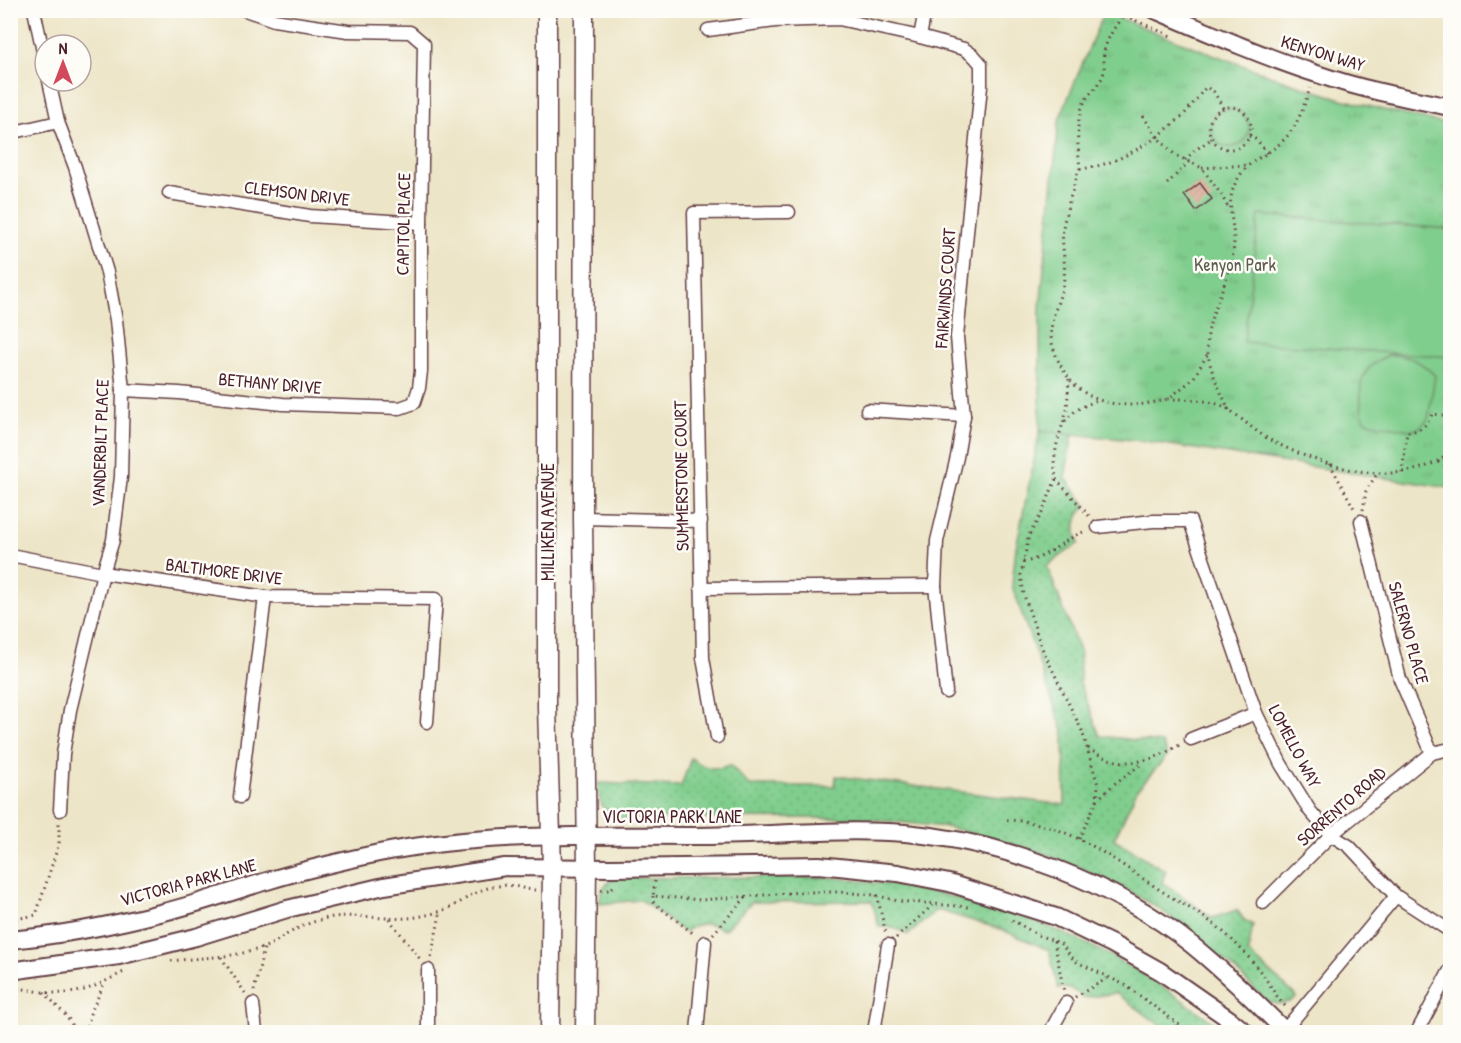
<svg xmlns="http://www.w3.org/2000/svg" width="1461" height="1043" font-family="'Patrick Hand',sans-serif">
<defs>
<pattern id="grass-dots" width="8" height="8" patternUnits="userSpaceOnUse" patternTransform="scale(1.5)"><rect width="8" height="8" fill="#80ce8d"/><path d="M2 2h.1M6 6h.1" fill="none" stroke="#70b07a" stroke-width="1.8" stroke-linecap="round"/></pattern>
<pattern id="park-tufts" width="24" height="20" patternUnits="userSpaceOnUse" patternTransform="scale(1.5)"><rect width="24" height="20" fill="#80ce8d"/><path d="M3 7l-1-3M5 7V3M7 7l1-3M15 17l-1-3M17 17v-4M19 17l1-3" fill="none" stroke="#70b07a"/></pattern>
<pattern id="building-hatch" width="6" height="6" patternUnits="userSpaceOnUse" patternTransform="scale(1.5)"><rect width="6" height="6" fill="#dbac96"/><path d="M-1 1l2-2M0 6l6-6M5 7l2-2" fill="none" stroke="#b48b7b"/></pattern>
</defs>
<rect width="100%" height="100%" fill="#fdfcf7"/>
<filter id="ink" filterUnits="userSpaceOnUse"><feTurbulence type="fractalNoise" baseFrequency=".0167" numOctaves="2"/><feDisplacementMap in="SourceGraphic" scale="12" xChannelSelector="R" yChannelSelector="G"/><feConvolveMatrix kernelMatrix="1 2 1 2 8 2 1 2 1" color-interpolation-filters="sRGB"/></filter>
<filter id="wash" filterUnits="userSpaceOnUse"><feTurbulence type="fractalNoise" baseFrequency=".008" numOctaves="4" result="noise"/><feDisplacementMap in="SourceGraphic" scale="24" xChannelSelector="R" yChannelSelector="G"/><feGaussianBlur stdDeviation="1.35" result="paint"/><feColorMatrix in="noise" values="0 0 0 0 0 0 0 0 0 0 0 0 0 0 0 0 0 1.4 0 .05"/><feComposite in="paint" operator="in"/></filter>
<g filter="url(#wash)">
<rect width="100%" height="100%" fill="#ede5c7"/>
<g fill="url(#grass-dots)" stroke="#65765c" stroke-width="1.5">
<path d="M1040,431L1073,434L1065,477L1086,506C1074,517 1073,529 1079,543L1047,566L1080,653V683L1100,736L1162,743L1167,756L1137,790L1114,839L1166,871L1162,882L1213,918L1237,910L1244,920L1253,925L1248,952L1297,997L1289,1002L1278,1004L1267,1001L1229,964L1160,909L1125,889L1081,868L1042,853L991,838L946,827L857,818L617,819C601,811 598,800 598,783L681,786L691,758C704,768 715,771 730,765L750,786H835L836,776L1065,805L1064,734L1012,586L1016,547Z"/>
<path d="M826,877C983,891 1101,933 1225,1032H1156L1160,1025L1116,993L1083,998C1075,990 1069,987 1058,988L1049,950L1000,929L937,910L908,935C898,929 891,926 879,927L872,901L752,902L724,930C709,922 698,922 684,932L641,900L600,904C600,890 604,882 618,878Z"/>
</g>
<path fill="url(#park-tufts)" stroke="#65765c" stroke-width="1.5" d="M1104,12C1174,39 1242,67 1313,90C1358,105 1405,115 1450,125V488L1144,441L1040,431V308L1059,120Z"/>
<g fill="#80ce8d" stroke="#65765c" stroke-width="1.5">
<circle cx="1230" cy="128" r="19"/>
<polygon points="1259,215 1450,229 1450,357 1244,342"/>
<path d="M1389,355C1407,355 1423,362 1435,376L1428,419L1418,429L1410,430L1372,423L1363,419C1358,388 1357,368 1389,355Z"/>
</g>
<g id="blocks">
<polygon fill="url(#building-hatch)" points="1200,183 1212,199 1196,211 1184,195"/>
</g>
</g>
<g filter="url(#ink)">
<use href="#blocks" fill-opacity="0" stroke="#623d42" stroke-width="1.5"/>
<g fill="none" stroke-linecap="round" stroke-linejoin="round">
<g stroke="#623d42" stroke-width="15">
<g id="street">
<polyline points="34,10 45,61"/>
<polyline points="708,30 775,21 839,19 920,37 964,49 974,56 981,64 981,86 957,337 964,416 957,457 937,541 935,586 946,692"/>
<polyline points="920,37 925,10"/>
<polyline points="49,81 58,122 75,167 107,272 116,320 123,390 121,477 113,540 103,573 70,710 63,754 60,810"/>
<polyline points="10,133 58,122"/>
<polyline points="169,193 310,216 421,223"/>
<polyline points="123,390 179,393 283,404 400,408 414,403 419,388 421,371 421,223 424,44 410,32 348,31 274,20 245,10"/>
<polyline points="867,410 964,416"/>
<polyline points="583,518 701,521"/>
<polyline points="1361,521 1400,679 1432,753"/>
<polyline points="1098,527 1153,521 1190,521 1256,713 1281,764 1310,811 1331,835 1349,846 1396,896 1450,931"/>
<polyline points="10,555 103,573 265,597 436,599 427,722"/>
<polyline points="701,588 935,586"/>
<polyline points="717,737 703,658 694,213 789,212"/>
<polyline points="1191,739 1256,713"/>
<polyline points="240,797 265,597"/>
<polyline points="1263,903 1331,835 1432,753 1450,749"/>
<polyline points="428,970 428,1032"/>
<polyline points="253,1004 256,1032"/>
<polyline points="697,1032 705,942"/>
<polyline points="874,1032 888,945"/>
<polyline points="1050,1032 1066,1003"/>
<polyline points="1283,1032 1396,896"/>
<polyline points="1417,1032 1450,970"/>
</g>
</g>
<g stroke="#623d42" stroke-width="20">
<g id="secondary">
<path d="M1155,10C1209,33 1262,56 1317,74C1360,89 1406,98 1450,107"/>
<path d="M10,940C62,935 114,925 164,912C198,904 233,891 267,881C303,870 342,861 379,853C483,832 590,836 696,836C766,836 835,828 905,833C1003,841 1115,883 1192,945C1225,972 1256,1002 1286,1032"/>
<polyline points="10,971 119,956 196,937 287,909 384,886 505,867 612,868 819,865 898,873 949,883 1056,917 1112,944 1160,971 1229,1019 1245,1032"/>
</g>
</g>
<g stroke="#623d42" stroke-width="21">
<g id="primary">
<polyline points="547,10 547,707 552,867 550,1032"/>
<polyline points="584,10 583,518 587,868 585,1032"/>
</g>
</g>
<g stroke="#623d42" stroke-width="3" stroke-dasharray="1.5 4.5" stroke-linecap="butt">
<circle cx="1230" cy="128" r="21"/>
<polyline points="1223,108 1214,92 1206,87 1183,116 1157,137 1175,155 1202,168 1220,193 1229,209"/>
<path d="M1143,116L1157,137C1130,154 1112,165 1080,169L1077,175C1072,192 1066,210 1063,228C1061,244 1066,262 1064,278C1062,298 1050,315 1051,336C1052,347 1056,357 1061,366C1082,407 1128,411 1168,399"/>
<polyline points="1249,136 1257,140 1267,153"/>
<polyline points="1185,160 1194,151 1211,139"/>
<polyline points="1202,168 1248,165"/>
<path d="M1080,169C1078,147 1074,120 1086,99C1093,89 1101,84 1104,72C1105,66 1103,59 1104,53C1106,39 1115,27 1123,15L1171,36"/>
<polyline points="1167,184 1189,162"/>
<path d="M1207,355L1193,379L1168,399C1188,399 1215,399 1231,411C1246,422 1259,435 1276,443C1327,468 1401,491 1450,453"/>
<polyline points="1069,379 1067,410 1057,443 1054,461 1056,479 1042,513 1029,535 1021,575 1024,595 1041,646 1082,731 1098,785 1097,800 1079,839"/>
<path d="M1229,410C1221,392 1211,374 1208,354C1203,318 1228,288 1233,253C1238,223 1220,203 1241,174C1249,162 1262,157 1273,149C1295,134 1302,112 1310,88"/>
<polyline points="1065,421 1076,410 1097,400"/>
<polyline points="1438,462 1450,467"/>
<polyline points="1330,464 1355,510"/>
<path d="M1402,473L1407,432C1420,431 1427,426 1432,414L1450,416"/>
<polyline points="1056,479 1091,518"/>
<polyline points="1363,510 1366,491 1378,472"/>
<path d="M1023,562C1046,560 1064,538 1086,531"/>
<path d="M1088,748C1119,771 1151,763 1181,744"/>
<polyline points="1097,800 1114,784 1143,763"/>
<path d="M1007,820C1068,822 1111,858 1160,890C1183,905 1208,917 1228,936C1242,949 1254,963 1265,978C1272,988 1277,998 1286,1007"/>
<polyline points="655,881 653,896 701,900 802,892 840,892 875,895 898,901 969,907"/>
<polyline points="601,890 610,890 616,884"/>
<polyline points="877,895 886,934"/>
<polyline points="653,896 653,902 694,934"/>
<polyline points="389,919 420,959"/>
<polyline points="10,920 36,915 59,843 59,821"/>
<polyline points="1012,920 1038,935 1060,943 1075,961 1125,985 1189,1032"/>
<polyline points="713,934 746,897"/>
<polyline points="896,938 934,904"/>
<polyline points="1054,941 1064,992"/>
<polyline points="221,957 245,993"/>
<polyline points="431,957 441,910"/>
<path d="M171,961C203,957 234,958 265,947C276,943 283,936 293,931C303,925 315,921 327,918C359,912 391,923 422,916C432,914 444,911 453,906C471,897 476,889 498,886C515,883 521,890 537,890"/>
<path d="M12,987C36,991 61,997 84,990C98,986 111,978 124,972"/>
<polyline points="254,991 264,948"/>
<polyline points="44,992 68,1018 76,1032"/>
<polyline points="1075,997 1108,978"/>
<polyline points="1303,1025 1310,1032"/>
<polyline points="87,1032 90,1014 105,982"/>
<polyline points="1173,1032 1177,1025"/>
</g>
<use href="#street" stroke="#fff" stroke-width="12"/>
<use href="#secondary" stroke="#fff" stroke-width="16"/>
<use href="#primary" stroke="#fff" stroke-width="18"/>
</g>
</g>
<g text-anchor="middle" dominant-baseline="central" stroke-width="5" stroke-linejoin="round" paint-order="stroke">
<g font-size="18" fill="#4a1f2b" stroke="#fdfcf7">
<text transform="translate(1323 53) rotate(17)">KENYON WAY</text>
<text transform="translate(297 193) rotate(7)">CLEMSON DRIVE</text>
<text transform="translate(403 224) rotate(-89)">CAPITOL PLACE</text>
<text transform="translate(945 288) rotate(-86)">FAIRWINDS COURT</text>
<text transform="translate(270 383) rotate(5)">BETHANY DRIVE</text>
<text transform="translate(100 443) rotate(-88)">VANDERBILT PLACE</text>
<text transform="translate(681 476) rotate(-91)">SUMMERSTONE COURT</text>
<text transform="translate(547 522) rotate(-90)">MILLIKEN AVENUE</text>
<text transform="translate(224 571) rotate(7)">BALTIMORE DRIVE</text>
<text transform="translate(1409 633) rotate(74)">SALERNO PLACE</text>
<text transform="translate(1295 746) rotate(62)">LOMELLO WAY</text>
<text transform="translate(1341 806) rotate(-41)">SORRENTO ROAD</text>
<text x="672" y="816">VICTORIA PARK LANE</text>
<text transform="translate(188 882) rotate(-15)">VICTORIA PARK LANE</text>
</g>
<g font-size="18" fill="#5d5c4d" stroke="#fdfcf7">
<text x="1235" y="264">Kenyon Park</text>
</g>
</g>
<rect width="1461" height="1043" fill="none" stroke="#fdfcf7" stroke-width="36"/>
<g transform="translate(63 63)"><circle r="28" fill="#fdfcf7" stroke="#b5a4a5" stroke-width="1.5"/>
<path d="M0-4.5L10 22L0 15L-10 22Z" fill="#d1495b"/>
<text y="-9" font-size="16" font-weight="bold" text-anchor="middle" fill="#4a1f2b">N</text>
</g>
</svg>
